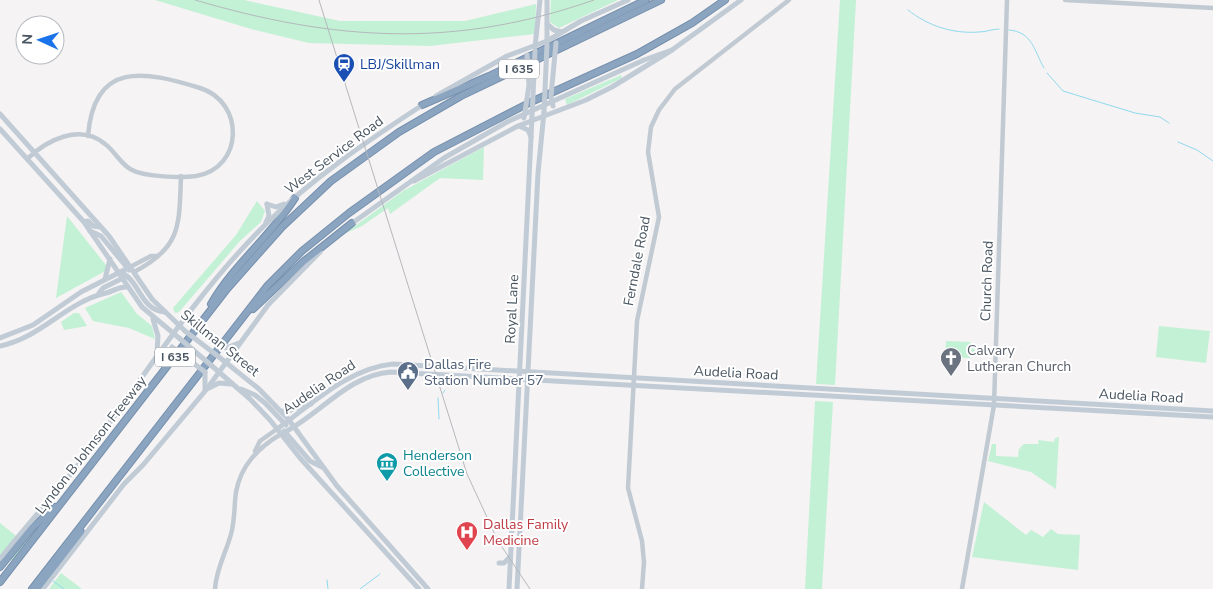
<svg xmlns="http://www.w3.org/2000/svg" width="1213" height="589" font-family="'Nunito Sans',sans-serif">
<rect width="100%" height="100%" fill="#f5f3f3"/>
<g fill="#c3f1d5">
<polygon points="155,0 244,0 340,21 465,21 536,4 535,34 430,46 309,43 251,29"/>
<polygon points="551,0 618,0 559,28 550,22"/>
<polygon points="840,0 856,0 835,385 816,384"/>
<polygon points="621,75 622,78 567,105 565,99"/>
<polygon points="484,147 483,180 440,178 390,214 388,208 362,226 344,234 403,191"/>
<polygon points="257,201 265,211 261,222 240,241 179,312 175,313 173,308 236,235"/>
<polygon points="67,216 109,269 56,298"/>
<polygon points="121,292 137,314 152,326 155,339 129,328 93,321 85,308"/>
<polygon points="74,313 79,313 87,326 64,330 61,322"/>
<polygon points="1159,326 1210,331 1206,363 1156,357"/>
<polygon points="946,341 971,342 971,346 975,346 975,353 970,353 970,358 945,357"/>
<polygon points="815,401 833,402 822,589 805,589"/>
<polygon points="1059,437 1056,489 1031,472 988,461 992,444 996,444 996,456 1018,457 1019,448 1024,451 1020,448 1024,444 1039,444 1038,440 1054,442 1055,438"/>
<polygon points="984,502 1026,535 1031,530 1043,537 1051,529 1058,534 1080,535 1078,570 972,557"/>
<polygon points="0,523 26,544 13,561 0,555"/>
<polygon points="61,573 82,589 49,589"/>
</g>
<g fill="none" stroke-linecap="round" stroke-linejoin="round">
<g stroke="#90daee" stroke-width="1">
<path d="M908,10C928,26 953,34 979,32C986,32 992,29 999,29"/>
<path d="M1009,30C1033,32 1034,51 1044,68"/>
<polyline points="1047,73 1063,91 1135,113 1160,117 1169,123"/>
<polyline points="1178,142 1197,150 1213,161"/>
<polyline points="443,393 445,390"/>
<polyline points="438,398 439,419"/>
<polyline points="327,580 328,589"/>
<polyline points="53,581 64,589"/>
<polyline points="360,589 380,574"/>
</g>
<g stroke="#7690ad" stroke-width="8">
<g id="motorway">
<polyline points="422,105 489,76 646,0"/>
<path d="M211,304C234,264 271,236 295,198"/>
<polyline points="253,309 303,262 352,223"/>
<polyline points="0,567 32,528 55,507"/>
<polyline points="0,582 227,289 282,227 331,181 399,132 461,96 661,0"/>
<polyline points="32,589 268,285 302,251 349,213 434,152 531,102 637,54 692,23 725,0"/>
<polyline points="37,589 81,532"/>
</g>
</g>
<g stroke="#c1cad2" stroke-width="4.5">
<polyline points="1065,0 1213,8"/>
<path d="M27,159C47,140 80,123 105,144C115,151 121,165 132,170C145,177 182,178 196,176C244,168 245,102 200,88C145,71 94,60 88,136"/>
<polyline points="130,267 151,256 157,256"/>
<path d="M134,272C182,247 179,225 181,176"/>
<polyline points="255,451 260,441 277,429"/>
<path d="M215,589C216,569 226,553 231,534C235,521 234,506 236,492C241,465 258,448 281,434"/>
<polyline points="642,589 644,562 642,541 628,488 637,321 659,217 648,152 651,127 659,110 675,89 789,0"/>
<polyline points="962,589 994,405 1007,0"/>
</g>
<g stroke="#c1cbd6" stroke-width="5">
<polyline points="547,24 554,30 562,32"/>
<polyline points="547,42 547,0"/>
<polyline points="535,47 540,0"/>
<polyline points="436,96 507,56 547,41 581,21 628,0"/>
<polyline points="0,114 109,236 152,299 185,331"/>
<polyline points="519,126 528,130 531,137"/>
<polyline points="0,129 84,222 142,307 179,338"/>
<polyline points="414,181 518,126 586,100 612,87 672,50 741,0"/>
<polyline points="267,204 276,207 284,204"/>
<polyline points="84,222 88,221 93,226 100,227"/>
<polyline points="266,222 269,216 267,204"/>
<polyline points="351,224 444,158 507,122 644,60 672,50"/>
<polyline points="90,231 101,236 129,270"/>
<path d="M119,272C140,278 139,310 165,312"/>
<polyline points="105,279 110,259"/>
<polyline points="99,293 103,288 125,277"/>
<polyline points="153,319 158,336 157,352"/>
<polyline points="0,338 33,325 81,292 130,267"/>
<path d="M0,346C41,338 66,302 106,293C114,291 119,286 128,287"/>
<polyline points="226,348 239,343"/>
<polyline points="219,357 259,389 289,420 337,486 428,589"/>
<polyline points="212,366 250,399 270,420 300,458 419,589"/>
<polyline points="205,372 205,390"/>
<polyline points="209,388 219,383 231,384"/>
<polyline points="241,389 255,395 265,403 286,425"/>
<path d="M281,411C292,413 300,404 311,404"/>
<path d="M277,429C312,404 349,368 393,364L1213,411"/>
<polyline points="284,431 310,461 324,468"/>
<path d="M281,434C319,416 347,375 391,372L1213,417"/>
<path d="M0,559C29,522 61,488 89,451C146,374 196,293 265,225C312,178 369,140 424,104"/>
<polyline points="499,563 504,563 510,557"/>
<polyline points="43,589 124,484 143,465 206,390 268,305 320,252"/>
<polyline points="509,589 532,117"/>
<polyline points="517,589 538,173 544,112"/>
</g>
<use href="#motorway" stroke="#8ba5c1" stroke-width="6"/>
<polyline stroke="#b5b8bd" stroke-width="1" points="319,0 467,474 498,541 530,589"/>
<path stroke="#b5b8bd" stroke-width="1" d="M195,0C335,41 454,49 594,0"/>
<g stroke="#c1cbd6" stroke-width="5">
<polyline points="553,106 551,96 556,43"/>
<polyline points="544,112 547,45"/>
<polyline points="532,117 535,51"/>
<polyline points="524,118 529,85 527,55"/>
<polyline points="191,321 226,348"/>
<polyline points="185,331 219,357"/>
<polyline points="179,338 212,366"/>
<polyline points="172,347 205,372"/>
</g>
</g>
<defs>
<g id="station-pin" transform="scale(1.125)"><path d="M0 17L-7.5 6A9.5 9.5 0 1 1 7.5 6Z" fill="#1a4fb4" stroke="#fff"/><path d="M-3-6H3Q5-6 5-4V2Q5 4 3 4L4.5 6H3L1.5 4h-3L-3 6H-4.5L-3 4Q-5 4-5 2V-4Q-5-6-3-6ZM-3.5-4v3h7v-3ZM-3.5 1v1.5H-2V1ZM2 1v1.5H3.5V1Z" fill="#fff"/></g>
<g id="church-pin" transform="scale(1.125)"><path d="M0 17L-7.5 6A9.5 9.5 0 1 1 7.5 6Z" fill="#6b7280" stroke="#fff"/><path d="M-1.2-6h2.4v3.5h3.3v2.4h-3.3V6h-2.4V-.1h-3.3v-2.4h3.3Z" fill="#fff"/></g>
<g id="civic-pin" transform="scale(1.125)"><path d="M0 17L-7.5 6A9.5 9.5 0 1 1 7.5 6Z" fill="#5c6f8a" stroke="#fff"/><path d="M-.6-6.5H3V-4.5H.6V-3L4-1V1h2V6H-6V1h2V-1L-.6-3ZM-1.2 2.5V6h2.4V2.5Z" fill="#fff"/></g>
<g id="museum-pin" transform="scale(1.125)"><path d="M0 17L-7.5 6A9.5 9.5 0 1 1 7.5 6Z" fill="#0f9aa8" stroke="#fff"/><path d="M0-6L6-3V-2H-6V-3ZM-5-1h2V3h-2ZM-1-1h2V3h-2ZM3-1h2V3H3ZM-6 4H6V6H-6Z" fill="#fff"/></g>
<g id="hospital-pin" transform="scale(1.125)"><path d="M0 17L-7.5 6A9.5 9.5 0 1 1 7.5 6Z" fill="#e0444e" stroke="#fff"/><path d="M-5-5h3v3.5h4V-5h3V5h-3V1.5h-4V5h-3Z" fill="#fff"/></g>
</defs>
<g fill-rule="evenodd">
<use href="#station-pin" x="344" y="64"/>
<use href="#church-pin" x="951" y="358"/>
<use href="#civic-pin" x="408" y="372"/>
<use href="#museum-pin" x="387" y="463"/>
<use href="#hospital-pin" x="467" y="532"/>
</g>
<g text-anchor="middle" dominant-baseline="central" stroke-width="4" stroke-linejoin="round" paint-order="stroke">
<g fill="#fff" stroke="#808990" stroke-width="1">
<rect x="499" y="59.5" width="40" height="19" rx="4"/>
<rect x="155" y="347.5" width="40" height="19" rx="4"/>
</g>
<g font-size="12" font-weight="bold" fill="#4a5661">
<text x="519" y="69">I 635</text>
<text x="175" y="357">I 635</text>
</g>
<g font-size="14" fill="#164399" stroke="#fff" text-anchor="start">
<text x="360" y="64">LBJ/Skillman</text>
</g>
<g font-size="14" fill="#4a5661" stroke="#fff">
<text transform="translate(334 155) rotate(-37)">West Service Road</text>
<text transform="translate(637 261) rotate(-79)">Ferndale Road</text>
<text transform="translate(987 281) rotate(-88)">Church Road</text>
<text transform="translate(512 309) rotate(-87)">Royal Lane</text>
<text transform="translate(220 343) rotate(39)">Skillman Street</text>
<text transform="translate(736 373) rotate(3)">Audelia Road</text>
<text transform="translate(319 387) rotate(-34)">Audelia Road</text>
<text transform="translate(1141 396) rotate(3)">Audelia Road</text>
<text transform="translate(91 445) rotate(-52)">Lyndon B Johnson Freeway</text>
</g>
<g font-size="14" fill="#5b616d" stroke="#fff" text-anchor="start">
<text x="967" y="350">Calvary<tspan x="967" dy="16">Lutheran Church</tspan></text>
</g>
<g font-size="14" fill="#4e5e75" stroke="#fff" text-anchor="start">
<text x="424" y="364">Dallas Fire<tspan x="424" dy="16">Station Number 57</tspan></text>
</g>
<g font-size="14" fill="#0d838f" stroke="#fff" text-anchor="start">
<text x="403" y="455">Henderson<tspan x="403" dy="16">Collective</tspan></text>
</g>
<g font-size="14" fill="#be3a42" stroke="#fff" text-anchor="start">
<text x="483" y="524">Dallas Family<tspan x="483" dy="16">Medicine</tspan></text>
</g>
</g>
<g transform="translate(40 40) rotate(273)"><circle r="24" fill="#ffffff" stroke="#b7bbc0"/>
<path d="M0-4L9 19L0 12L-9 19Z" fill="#1a73e8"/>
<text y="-8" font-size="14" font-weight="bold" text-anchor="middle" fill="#4a5661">N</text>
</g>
</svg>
